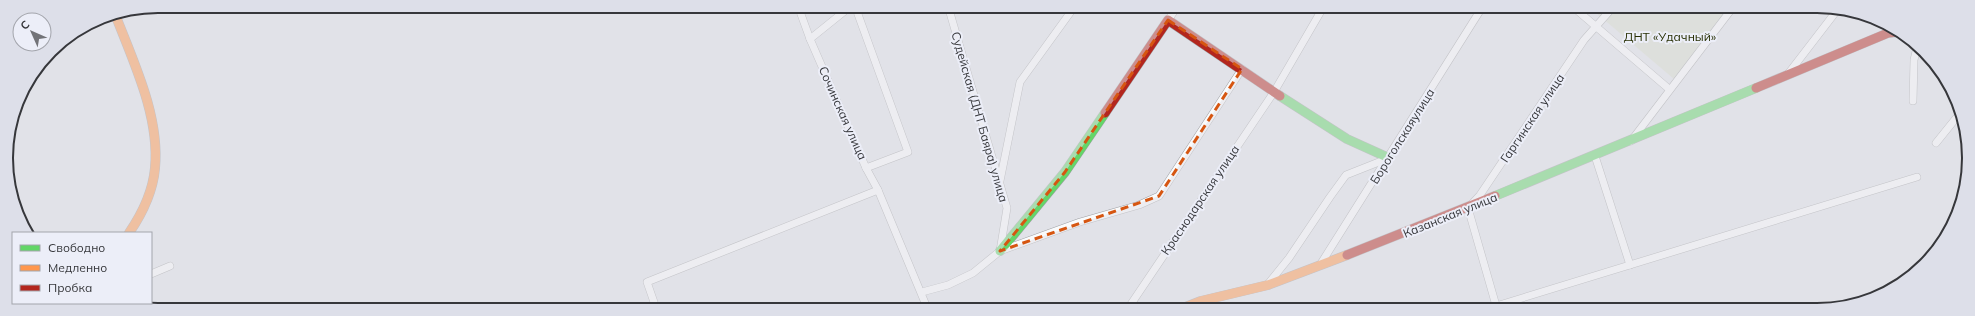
<svg xmlns="http://www.w3.org/2000/svg" width="1975" height="316" font-family="Mulish,sans-serif">
<rect width="100%" height="100%" fill="#e1e2e8"/>
<polygon fill="#d7dcce" points="1588,6 1731,6 1674,79"/>
<g fill="none" stroke-linecap="round" stroke-linejoin="round">
<g stroke="#9e9fa3" stroke-width="8">
<g id="street">
<polyline points="798,6 810,39 866,168 908,152 855,6"/>
<polyline points="948,6 1007,208 1000,251"/>
<polyline points="1572,6 1669,89"/>
<polyline points="1168,20 1178,6"/>
<polyline points="810,39 851,6"/>
<polyline points="1788,74 1838,9"/>
<polyline points="1913,101 1914,60 1917,47"/>
<polyline points="1631,141 1734,6"/>
<polyline points="1936,143 1961,112"/>
<polyline points="1595,156 1630,265"/>
<polyline points="866,168 878,190 928,310"/>
<polyline points="1000,181 1020,82 1075,6"/>
<polyline points="1320,265 1483,6"/>
<polyline points="151,274 170,266"/>
<polyline points="1268,284 1289,258 1330,197 1346,175 1389,158"/>
<polyline points="922,292 948,285 973,273 1000,251 1080,222 1139,205 1159,196 1242,69"/>
<polyline points="655,305 647,282 878,190"/>
<polyline points="1497,309 1468,208 1480,195 1584,40 1614,6"/>
<polyline points="1127,310 1274,92 1324,6"/>
<polyline points="1483,310 1917,177"/>
</g>
</g>
<g stroke="#9e9fa3" stroke-width="10">
<g id="fast">
<polyline points="1280,96 1347,139 1389,158"/>
<polyline points="1495,196 1756,88"/>
<polyline points="1000,251 1065,172 1105,113"/>
</g>
</g>
<g stroke="#9e9fa3" stroke-width="10">
<g id="slow">
<path d="M115,14C133,61 160,116 155,168C153,191 142,214 129,233"/>
<polyline points="1178,310 1201,301 1268,285 1347,255"/>
</g>
</g>
<g stroke="#9e9fa3" stroke-width="10">
<g id="jam">
<polyline points="1756,88 1888,33 1898,32"/>
<polyline points="1105,113 1168,20 1280,96"/>
<polyline points="1347,255 1495,196"/>
</g>
</g>
<use href="#street" stroke="#fafbfc" stroke-width="7"/>
<use href="#fast" stroke="#63d668" stroke-width="9"/>
<use href="#slow" stroke="#ff974d" stroke-width="9"/>
<use href="#jam" stroke="#b3261e" stroke-width="9"/>
</g>
<path d="M0 0H1975V316H0ZM1168,20L1242,69L1159,196L1000,251L1065,172Z" fill="#e1e2e8" fill-opacity=".55" fill-rule="evenodd"/>
<path fill="none" stroke="#d65611" stroke-width="3" stroke-dasharray="8 5" stroke-linejoin="round" d="M1168,20L1242,69L1159,196L1000,251L1065,172Z"/>
<g text-anchor="middle" dominant-baseline="central" stroke-width="4" stroke-linejoin="round" paint-order="stroke">
<g font-size="12" fill="#272f03" stroke="#eceef8">
<text x="1670" y="36">ДНТ «Удачный»</text>
</g>
<g font-size="12" fill="#36373b" stroke="#eceef8">
<text transform="translate(843 113) rotate(66)">Сочинская улица</text>
<text transform="translate(980 117) rotate(74)">Судейская (ДНТ Баяра) улица</text>
<text transform="translate(1532 118) rotate(-56)">Гаргинская улица</text>
<text transform="translate(1402 136) rotate(-58)">Бороголскаяулица</text>
<text transform="translate(1200 200) rotate(-56)">Краснодарская улица</text>
<text transform="translate(1450 215) rotate(-22)">Казанская улица</text>
</g>
</g>
<path d="M0 0H1975V316H0ZM158 13H1817A145 145 0 0 1 1962 158V158A145 145 0 0 1 1817 303H158A145 145 0 0 1 13 158V158A145 145 0 0 1 158 13Z" fill="#dddfe9" fill-rule="evenodd"/>
<path fill="none" stroke="#36373b" stroke-width="2" d="M158 13H1817A145 145 0 0 1 1962 158V158A145 145 0 0 1 1817 303H158A145 145 0 0 1 13 158V158A145 145 0 0 1 158 13Z"/>
<rect x="12" y="232" width="140" height="72" fill="#eceef8" stroke="#a3a5ac"/>
<rect x="20" y="245" width="20" height="6" fill="#63d668" stroke="#a3a5ac"/>
<text x="48" y="252" font-size="12" fill="#36373b">Свободно</text>
<rect x="20" y="265" width="20" height="6" fill="#ff974d" stroke="#a3a5ac"/>
<text x="48" y="272" font-size="12" fill="#36373b">Медленно</text>
<rect x="20" y="285" width="20" height="6" fill="#b3261e" stroke="#a3a5ac"/>
<text x="48" y="292" font-size="12" fill="#36373b">Пробка</text>
<g transform="translate(32 32) rotate(315)"><circle r="19" fill="#eceef8" stroke="#a3a5ac"/>
<path d="M0-3L7 15L0 10L-7 15Z" fill="#727378"/>
<text y="-6" font-size="11" font-weight="bold" text-anchor="middle" fill="#36373b">С</text>
</g>
</svg>
